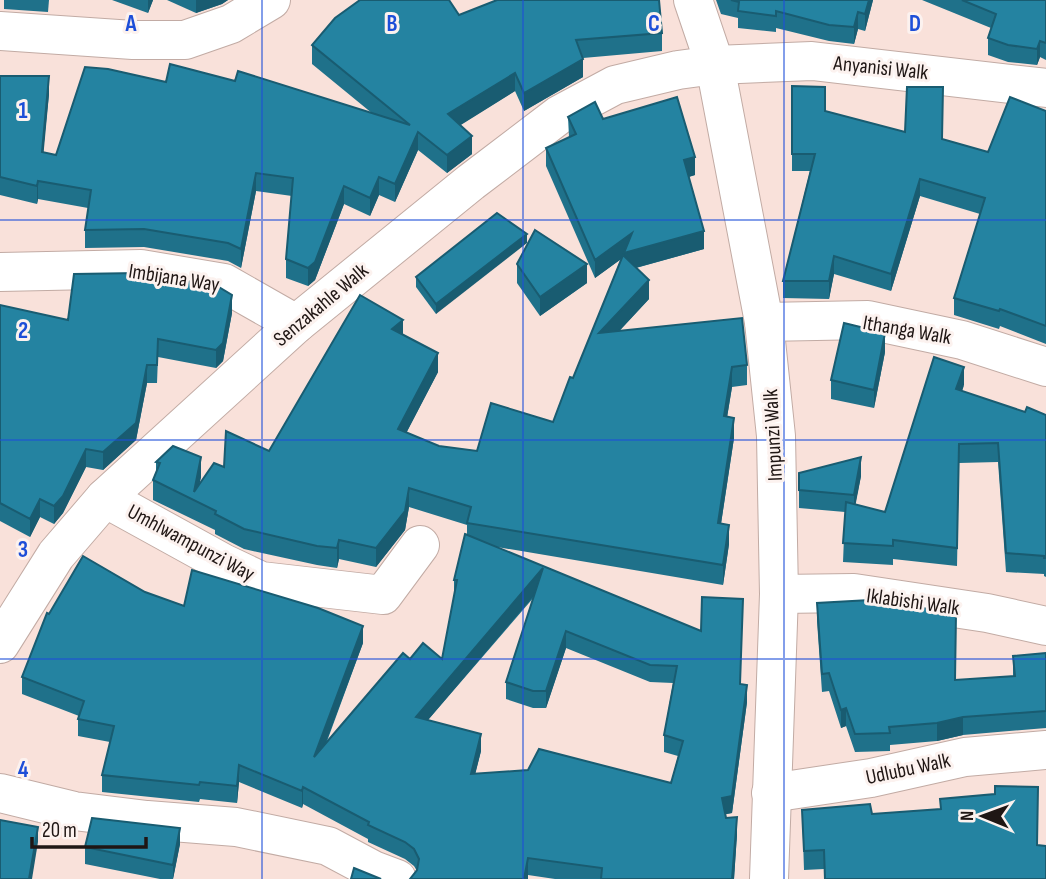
<svg xmlns="http://www.w3.org/2000/svg" width="1046" height="879" font-family="'Sofia Sans Condensed',sans-serif">
<rect width="100%" height="100%" fill="#f9e1da"/>
<g fill="none" stroke-linecap="round" stroke-linejoin="round">
<g stroke="#c2aba4" stroke-width="40">
<g id="street">
<polyline points="693,0 715,65 764,322 776,436 779,594 769,879"/>
<polyline points="0,31 133,40 185,40 231,24 271,0"/>
<polyline points="0,272 141,269 224,283 296,324"/>
<polyline points="764,322 868,320 962,340 1046,367"/>
<polyline points="105,498 223,563 261,581 383,595 420,545"/>
<polyline points="779,594 854,593 987,613 1046,626"/>
<polyline points="0,644 56,555 105,498 296,324 471,182 559,115 615,85 678,70 715,65 812,61 1046,88"/>
<polyline points="0,793 74,811 147,820 236,827 328,846 373,870 397,879"/>
<polyline points="771,793 871,778 965,757 1046,750"/>
</g>
</g>
<use href="#street" stroke="#fff" stroke-width="38"/>
</g>
<g fill="#1f718a" fill-rule="evenodd">
<polygon points="4,0 49,0 48,12 4,9"/>
<polygon points="112,0 153,0 148,13"/>
<polygon points="167,0 228,0 222,4 196,13"/>
<polygon points="716,0 873,0 865,31 858,29 854,44 829,41 776,28 776,32 738,28 738,18 721,14"/>
<polygon points="922,0 1046,0 1046,60 1040,57 1037,65 1008,62 988,55 988,38 991,28"/>
<polygon points="459,15 662,33 662,51 583,58 583,77 524,111 515,91 460,125 472,154 447,173 418,150 395,202 379,195 370,216 344,204 315,280 308,286 286,278 286,259 292,196 256,191 241,268 228,261 144,247 85,248 85,230 88,208 38,199 37,204 0,195 0,76 49,94 43,152 56,155 166,82 235,81 373,114 312,64 312,45"/>
<polygon points="792,86 825,111 905,132 943,139 988,152 1046,111 1046,344 1000,326 999,329 954,315 954,298 980,214 920,196 891,291 834,274 829,299 783,298 783,281 810,171 792,171"/>
<path d="M568,117L603,119L695,175L689,177L704,249L636,268L649,299L619,331L747,365V385L732,387L727,417L734,438L721,524L729,544L723,585L497,547L741,684L747,702L732,813L725,814L726,818L737,834L734,879H555L528,875V879H410L417,871L414,866L405,859L368,842V839L303,804L302,808L239,782L237,803L200,799L199,802L102,792V775L110,742L78,736V719L79,716L22,694V677L49,614L145,592L184,606L363,643L326,744L410,659H442L454,595V580L467,535V525L409,507L405,530L376,567L339,559L337,568L317,565L244,549L215,534V530L153,500V480L156,474V462L201,477L199,485L224,467L269,451L403,335L438,372L406,433L439,446L477,451L553,422L573,378L621,259L595,278L546,166V148L569,137ZM535,596L506,682V699L533,708H546L566,648L650,682L673,683L664,735V752L678,756L671,783L475,774L481,751L428,720Z"/>
<polygon points="497,213 436,314 416,287 416,277"/>
<polygon points="517,264 587,283 540,316 517,283"/>
<polygon points="0,305 68,320 232,313 223,361 216,368 158,357 157,383 147,383 136,440 103,470 86,467 63,513 54,524 40,517 30,537 0,521"/>
<polygon points="885,352 874,408 831,399 831,380"/>
<polygon points="964,385 962,391 1025,412 1046,415 1046,577 1044,576 1044,574 1006,572 998,462 959,463 957,566 893,559 893,565 843,562 845,512 799,508 799,473 861,476 855,505 885,512"/>
<polygon points="817,603 955,680 1013,676 1013,656 1046,653 1046,728 963,735 937,741 890,745 890,751 855,752 846,726 841,728 829,691 822,692 817,621"/>
<polygon points="940,799 1038,846 1046,879 825,879 824,869 804,870 802,810 872,814 940,809"/>
<polygon points="180,844 173,879 160,879 85,864 85,847"/>
</g>
<g fill="#195c71">
<polygon points="148,0 153,0 148,13"/>
<polygon points="196,0 228,0 222,4 196,13"/>
<polygon points="869,0 873,0 865,31 865,14"/>
<polygon points="858,12 858,29 854,44 854,27"/>
<polygon points="1040,41 1040,57 1037,65 1037,49"/>
<polygon points="583,59 583,77 524,111 524,93"/>
<polygon points="515,73 515,91 448,133 448,114"/>
<polygon points="49,76 49,94 42,170 42,152"/>
<polygon points="418,132 418,150 395,202 395,184"/>
<polygon points="472,136 472,154 447,173 447,155"/>
<polygon points="695,157 695,175 684,178 684,160"/>
<polygon points="256,173 256,191 241,268 241,249"/>
<polygon points="379,177 379,195 370,216 370,198"/>
<polygon points="920,179 920,196 891,291 891,274"/>
<polygon points="38,181 38,199 37,204 37,186"/>
<polygon points="344,186 344,204 315,280 308,286 308,268"/>
<polygon points="704,231 704,249 624,271 624,257 595,278 595,260 632,233"/>
<polygon points="527,234 527,243 436,314 436,304"/>
<polygon points="834,256 834,274 829,299 829,281"/>
<polygon points="587,264 587,283 540,316 540,297"/>
<polygon points="649,280 649,299 599,353 599,333"/>
<polygon points="232,295 232,313 223,361 216,368 216,350"/>
<polygon points="403,320 403,340 392,329"/>
<polygon points="885,333 885,352 874,408 874,390"/>
<polygon points="438,353 438,372 398,449 398,429"/>
<polygon points="147,365 147,383 136,440 103,470 103,452"/>
<polygon points="732,367 732,387 724,436 724,416"/>
<polygon points="964,367 964,385 956,408 956,389"/>
<polygon points="734,418 734,438 718,543 718,523"/>
<polygon points="86,449 86,467 63,513 54,524 54,506"/>
<polygon points="201,457 201,477 196,501 194,492"/>
<polygon points="861,457 861,476 854,513 854,495"/>
<polygon points="409,488 409,507 405,530 376,567 376,548"/>
<polygon points="40,499 40,517 30,537 30,519"/>
<polygon points="729,525 729,544 723,585 723,565"/>
<polygon points="339,540 339,559 337,568 337,548"/>
<polygon points="543,568 543,585 416,734 416,717"/>
<polygon points="363,626 363,643 314,774 314,757"/>
<polygon points="566,631 566,648 546,708 546,691"/>
<polygon points="747,685 747,702 732,813 722,815 722,798"/>
<polygon points="846,708 846,726 841,728 841,710"/>
<polygon points="963,717 963,735 937,741 937,723"/>
<polygon points="481,734 481,751 471,791 471,774"/>
<polygon points="239,765 239,782 237,803 237,786"/>
<polygon points="303,787 303,804 302,808 302,791"/>
<polygon points="737,817 737,834 734,879 732,879"/>
<polygon points="38,827 38,842 32,879 29,879"/>
<polygon points="180,828 180,844 173,879 173,865"/>
<polygon points="528,858 528,879 524,879"/>
</g>
<g fill="#2483a1" stroke="#195c71" stroke-width="2" fill-rule="evenodd">
<polygon points="360,0 449,0 459,15 497,0 659,0 662,33 576,40 583,59 524,93 515,73 448,114 472,136 447,155 418,132 395,184 379,177 370,198 344,186 315,262 308,268 286,259 293,178 256,173 241,249 228,243 144,229 85,230 91,190 38,181 37,186 0,177 0,76 49,76 42,152 56,155 85,67 108,69 166,82 170,64 235,81 238,71 410,125 312,45 335,18"/>
<polygon points="731,0 869,0 865,14 858,12 854,27 829,25 776,11 776,16 738,11 739,2"/>
<polygon points="962,0 1046,0 1046,43 1040,41 1037,49 1008,45 988,38 996,14"/>
<polygon points="792,86 825,87 825,111 905,132 907,87 943,87 942,139 988,152 1010,97 1046,111 1046,326 1000,309 999,311 954,298 985,198 920,179 891,274 834,256 829,281 783,281 815,154 792,154"/>
<polygon points="677,97 695,157 684,160 704,231 624,253 632,233 595,260 546,148 576,134 568,117 595,102 603,119"/>
<polygon points="497,213 527,234 436,304 416,277"/>
<polygon points="535,230 587,264 540,297 517,264"/>
<polygon points="623,255 649,280 599,333 742,318 747,365 732,367 724,416 734,418 718,523 729,525 723,565 467,523 471,507 409,488 405,511 376,548 339,540 337,548 317,546 244,529 215,514 216,511 153,480 160,463 156,462 173,446 201,457 194,492 214,463 224,467 226,431 269,451 360,295 403,320 392,329 438,353 398,429 439,446 477,451 491,403 553,422 570,377 573,378"/>
<polygon points="139,273 217,286 232,295 223,343 216,350 158,339 157,365 147,365 136,423 103,452 86,449 63,496 54,506 40,499 30,519 0,503 0,305 68,320 74,274"/>
<polygon points="844,323 885,333 874,390 831,380"/>
<polygon points="934,357 964,367 956,389 1025,412 1027,407 1046,415 1046,558 1044,558 1044,556 1006,553 998,443 959,444 957,548 893,540 893,546 843,543 846,502 885,512"/>
<polygon points="861,457 854,495 799,490 799,473"/>
<path d="M465,534L701,631L702,597L743,599L740,684L747,685L732,796L722,798L726,818L737,817L732,879H601L602,868L528,858L524,879H410L417,870L419,859L414,849L405,842L368,825L369,822L303,787L302,791L239,765L237,786L200,782L199,785L102,775L114,726L78,719L84,701L22,677L47,613L49,614L83,556L145,592L184,606L192,570L318,608L363,626L314,757L403,653L410,659L423,643L442,659L457,580H454ZM543,568L506,682L533,691H546L566,631L650,665L677,666L664,735L683,741L671,783L539,749L528,770L471,774L481,734L416,717Z"/>
<polygon points="870,600 956,613 955,680 1015,676 1013,656 1046,653 1046,711 963,717 937,723 889,727 890,733 855,734 846,708 841,710 829,673 822,674 817,603"/>
<polygon points="995,786 1038,787 1037,845 1046,846 1046,879 825,879 824,850 804,851 802,810 870,804 872,814 941,809 940,799 995,794"/>
<polygon points="92,818 180,828 173,865 85,847"/>
<polygon points="0,820 38,827 29,879 0,879"/>
<polygon points="354,868 381,879 351,879"/>
</g>
<path fill="none" stroke="#1d4ed8" stroke-width="2" stroke-opacity="0.55" d="M262,0V879M523,0V879M784,0V879M0,220H1046M0,440H1046M0,659H1046"/>
<g text-anchor="middle" dominant-baseline="central" stroke-width="6" stroke-linejoin="round" paint-order="stroke">
<g font-size="21" fill="#1f1614" stroke="#fcf2ef">
<text transform="translate(881 68) rotate(6)">Anyanisi Walk</text>
<text transform="translate(174 278) rotate(9)">Imbijana Way</text>
<text transform="translate(321 305) rotate(-40)">Senzakahle Walk</text>
<text transform="translate(907 330) rotate(10)">Ithanga Walk</text>
<text transform="translate(773 435) rotate(-93)">Impunzi Walk</text>
<text transform="translate(191 543) rotate(28)">Umhlwampunzi Way</text>
<text transform="translate(913 602) rotate(8)">Iklabishi Walk</text>
<text transform="translate(908 769) rotate(-12)">Udlubu Walk</text>
</g>
</g>
<g font-size="23" text-anchor="middle" font-weight="bold" fill="#1d4ed8" stroke="#fcf2ef" stroke-width="6" stroke-linejoin="round" paint-order="stroke">
<text x="131" y="31">A</text>
<text x="392" y="31">B</text>
<text x="654" y="31">C</text>
<text x="915" y="31">D</text>
<text x="23" y="118">1</text>
<text x="23" y="338">2</text>
<text x="23" y="557">3</text>
<text x="23" y="777">4</text>
</g>
<g transform="translate(983 816) rotate(271)" stroke="#fcf2ef" stroke-width="5" paint-order="stroke">
<path d="M0-5L12 26L0 18L-12 26Z" fill="#1f1614"/>
<text y="-10" font-size="19" font-weight="bold" text-anchor="middle" fill="#1f1614">N</text>
</g>
<path d="M32 837v10h114v-10" fill="none" stroke="#1f1614" stroke-width="3.5"/>
<text x="42" y="837" font-size="21" fill="#1f1614" stroke="#fcf2ef" stroke-width="5" paint-order="stroke">20 m</text>
</svg>
